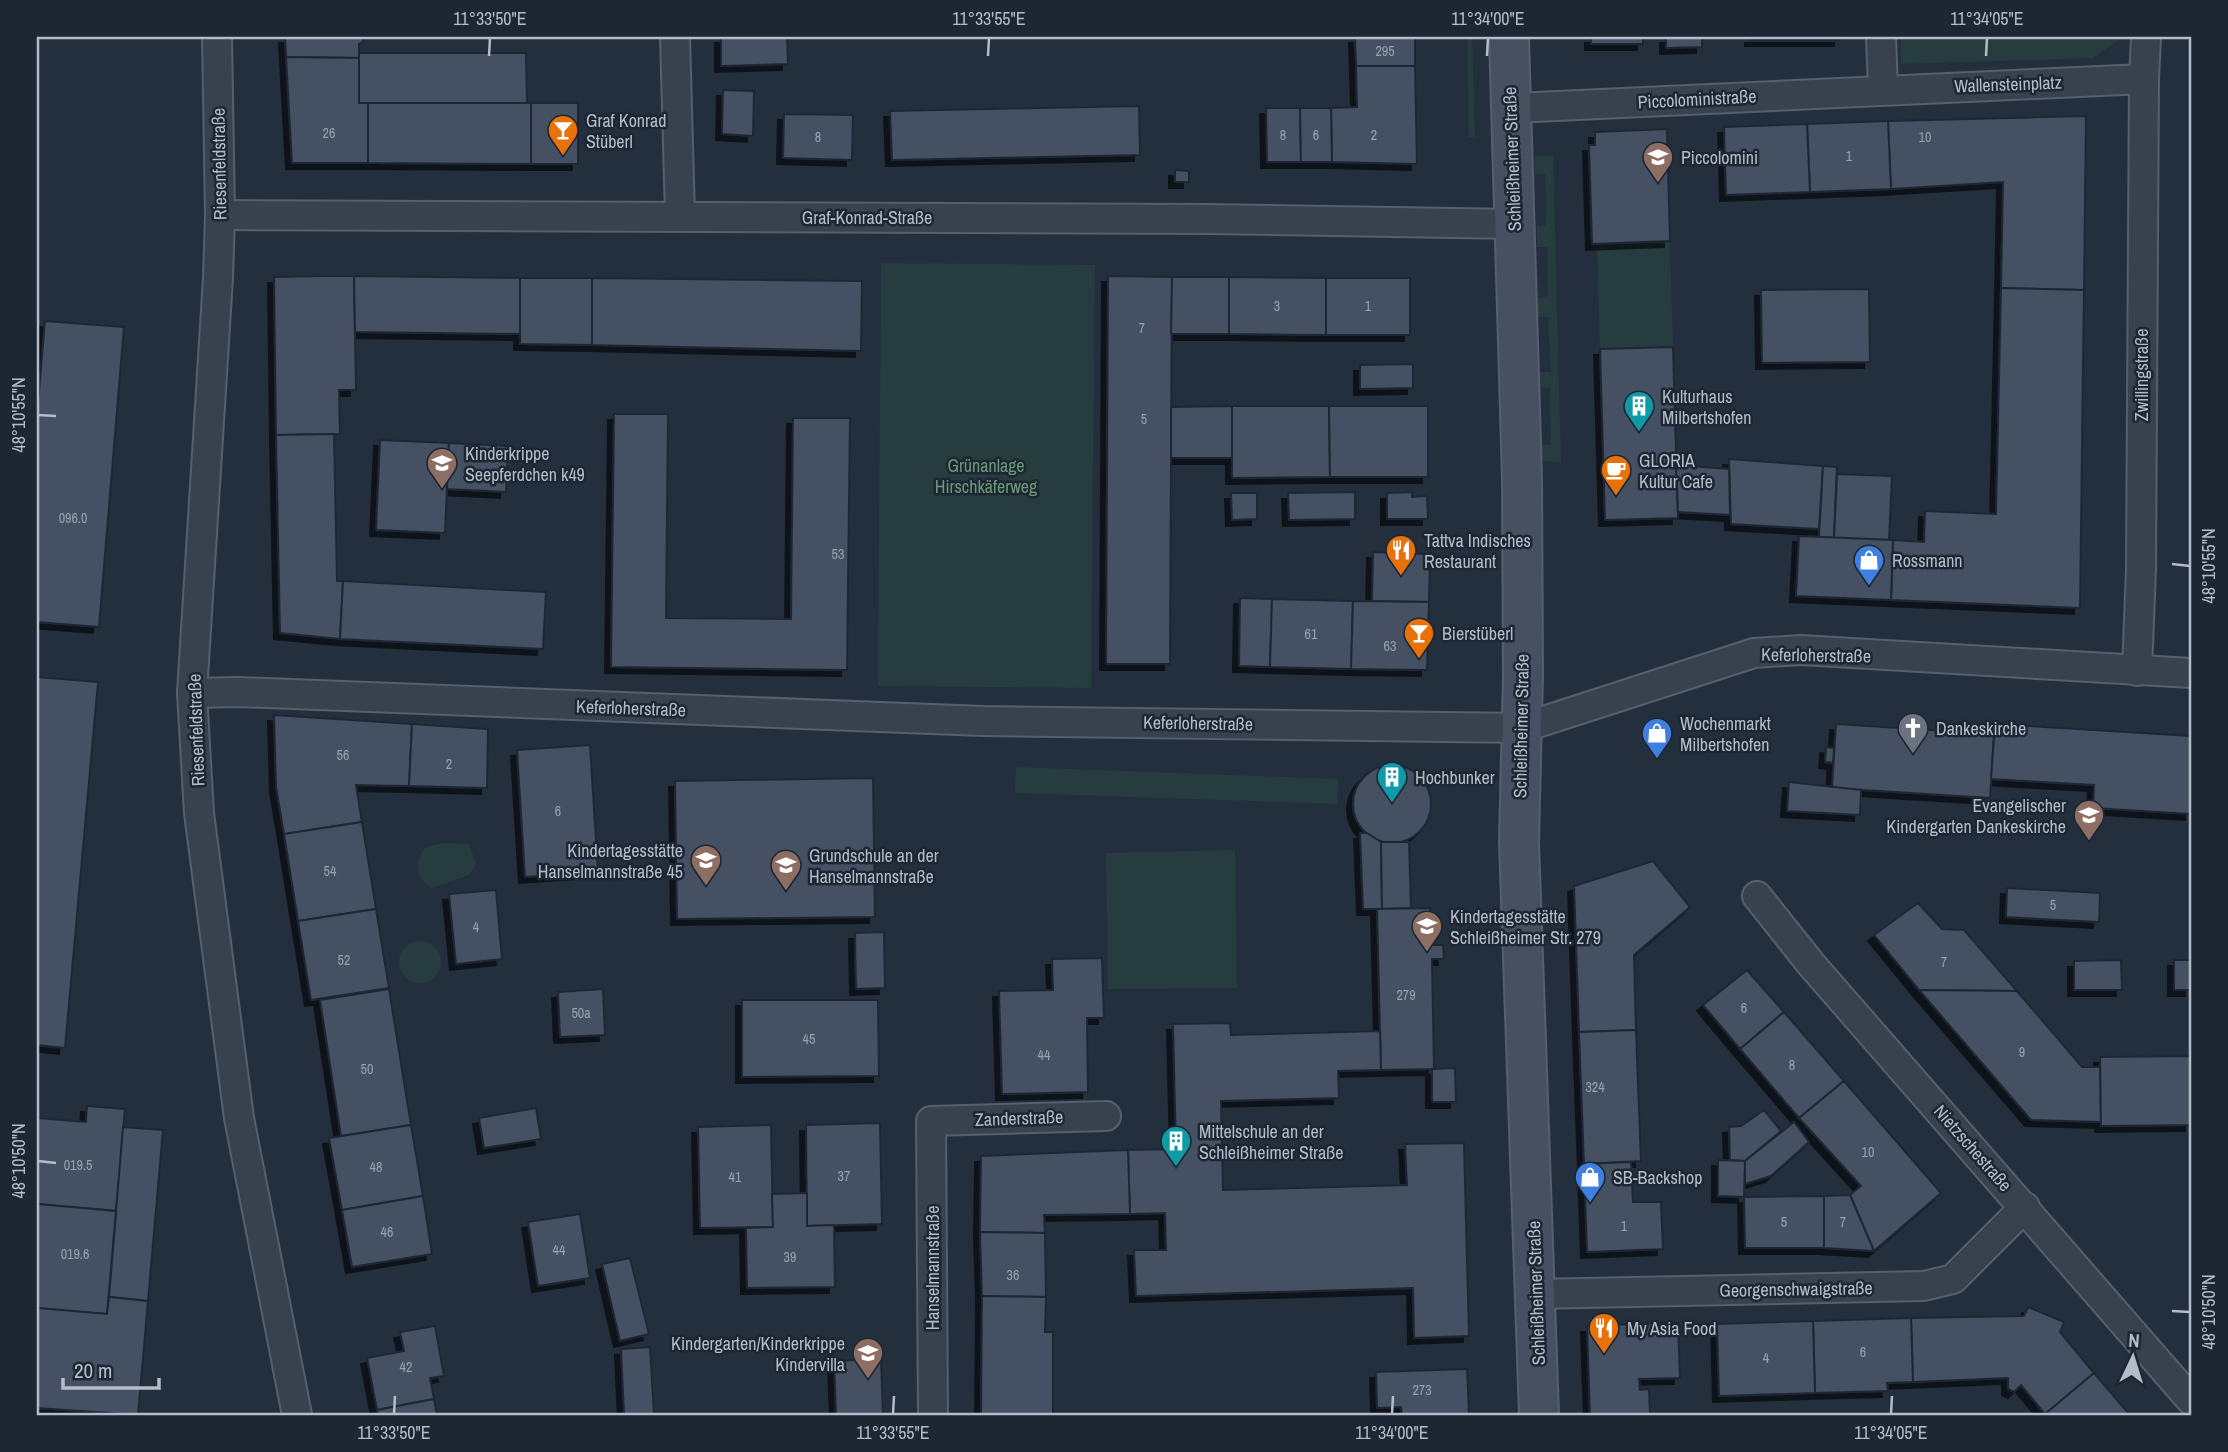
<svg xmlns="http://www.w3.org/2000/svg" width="2228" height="1452" font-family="'Archivo Narrow',sans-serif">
<defs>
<filter id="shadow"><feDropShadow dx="-6" dy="6" stdDeviation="0" flood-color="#0009"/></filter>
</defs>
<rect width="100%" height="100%" fill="#242f3e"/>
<g fill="#263c3f">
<polygon points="1467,37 1472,37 1475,138 1469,137"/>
<polygon points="1901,37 2122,37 2093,58 1901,64"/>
<polygon points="1535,156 1553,156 1561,463 1539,460 1539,445 1551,445 1550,388 1540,387 1540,372 1551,372 1548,317 1537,317 1537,298 1548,296 1547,247 1537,247 1537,226 1546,225 1545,174 1535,174"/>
<polygon points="1670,241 1673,347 1600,349 1597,243"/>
<polygon points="881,263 1095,265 1091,688 878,686"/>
<polygon points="1016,767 1338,779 1337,804 1015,793"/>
<path d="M444,843L469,844L476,864L469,875L432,888C415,877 413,863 426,847Z"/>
<polygon points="1235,850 1237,988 1108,989 1106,853"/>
<circle cx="420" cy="962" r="21"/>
</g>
<g fill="#455162" stroke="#1f2835" stroke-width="2" filter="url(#shadow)">
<polygon points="285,37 363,37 363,42 359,44 359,58 286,57"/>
<polygon points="721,37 787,37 788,64 721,66"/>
<polygon points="1355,37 1415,37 1415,66 1356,66"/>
<rect x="1591" y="37" width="52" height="7"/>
<polygon points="1666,37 1702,37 1702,47 1666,48"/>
<rect x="1751" y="37" width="89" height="3"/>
<polygon points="359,53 526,53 527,104 359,103"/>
<polygon points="286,57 359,58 359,103 368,103 368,163 292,163"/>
<polygon points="1356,66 1415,66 1417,164 1332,162 1331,108 1357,107"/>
<polygon points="723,90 754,91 753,136 722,134"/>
<polygon points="368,103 531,103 531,164 368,163"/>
<rect x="531" y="103" width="47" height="61"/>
<polygon points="1139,106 1140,155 892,160 890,111"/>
<polygon points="1266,108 1300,108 1301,162 1267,162"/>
<polygon points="1300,108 1331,108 1332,162 1301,162"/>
<polygon points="784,114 853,115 852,160 783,158"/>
<polygon points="2086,116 2084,290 2001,288 2003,182 1891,189 1888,121"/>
<polygon points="1888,121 1891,189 1810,192 1807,124"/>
<polygon points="1807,124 1810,192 1726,195 1724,127"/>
<polygon points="1667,129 1670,241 1592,244 1589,145 1595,145 1595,132"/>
<polygon points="1175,170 1189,171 1189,182 1175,182"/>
<polygon points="324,276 354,276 356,390 339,390 340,434 276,435 274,277"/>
<polygon points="354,276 520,278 520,334 355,332"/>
<polygon points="1108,276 1172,277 1170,664 1106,664"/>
<polygon points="1172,277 1229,277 1229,334 1171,334"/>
<polygon points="1229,277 1326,278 1326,335 1229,334"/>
<polygon points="520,278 592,278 592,345 520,344"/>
<polygon points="592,278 862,281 861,351 592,345"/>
<rect x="1326" y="278" width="84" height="57"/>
<polygon points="2001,288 2084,290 2080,608 1891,600 1893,540 1924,542 1925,511 1996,514"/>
<polygon points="1869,289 1870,362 1762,363 1761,290"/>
<polygon points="45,321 124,327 99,627 37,622 37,415"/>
<polygon points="1673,347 1678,518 1605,520 1600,349"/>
<polygon points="1413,364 1413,388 1360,389 1360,365"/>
<polygon points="1232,406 1329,406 1330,477 1232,478"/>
<polygon points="1232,406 1232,458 1171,458 1171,407"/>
<polygon points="1329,406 1428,406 1428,477 1330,477"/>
<polygon points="614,414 668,414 666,618 791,619 793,418 850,418 847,670 611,667"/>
<polygon points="334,434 337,581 343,581 340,639 280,633 276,435"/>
<polygon points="380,440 449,443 445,533 376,530"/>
<polygon points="449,443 508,446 506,492 447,489"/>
<polygon points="1729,459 1823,466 1819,529 1731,524"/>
<polygon points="1676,465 1729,469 1730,515 1678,512"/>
<polygon points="1823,466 1837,467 1834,538 1819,537"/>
<polygon points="1837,474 1892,476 1889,540 1834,538"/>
<polygon points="1355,492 1355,519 1289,520 1288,493"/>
<polygon points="1412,492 1412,497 1427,496 1428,519 1387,519 1387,493"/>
<polygon points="1231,493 1257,493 1257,519 1232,520"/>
<polygon points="1799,536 1893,540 1891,600 1796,596"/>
<polygon points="1373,552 1430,554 1429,602 1372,601"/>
<polygon points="343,581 546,592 543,649 340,639"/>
<polygon points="1240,598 1272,599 1270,667 1239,666"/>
<polygon points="1272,599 1353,601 1351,669 1270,667"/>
<polygon points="1353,601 1429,602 1427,670 1351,669"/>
<polygon points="37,677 98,682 65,1048 37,1045"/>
<polygon points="274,715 412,724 409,786 356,785 362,822 284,834 276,787"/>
<polygon points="412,724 488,729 487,788 409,786"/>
<polygon points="1836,724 1994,734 1990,798 1832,788"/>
<polygon points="1995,724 2191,736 2191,814 2093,808 2094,785 1991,779"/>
<polygon points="590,745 598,872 525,877 517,750"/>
<polygon points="1826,747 1834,748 1833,763 1825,762"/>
<circle cx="1392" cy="804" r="39"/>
<polygon points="873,778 875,917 677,919 675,781"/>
<polygon points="1789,782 1861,790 1860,815 1787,811"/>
<polygon points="362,822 376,909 298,921 284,834"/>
<polygon points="1360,833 1367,833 1381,842 1382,909 1363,909"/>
<polygon points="1381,842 1409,842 1411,908 1382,909"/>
<polygon points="1653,861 1690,907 1634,955 1636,1030 1579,1032 1574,886"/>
<polygon points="2007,888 2100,893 2099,922 2006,917"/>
<polygon points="496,890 502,959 456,964 449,894"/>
<polygon points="1918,903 1942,929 1964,930 2017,991 1919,990 1874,935"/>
<polygon points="1430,908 1431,945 1443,945 1444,959 1432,959 1434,1069 1381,1070 1377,909"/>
<polygon points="376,909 389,988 311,1000 298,921"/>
<polygon points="884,932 885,988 856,989 855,933"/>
<polygon points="1102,958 1104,1018 1087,1018 1088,1092 1002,1094 999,991 1053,990 1052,959"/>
<polygon points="2121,960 2122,990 2074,990 2074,961"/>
<rect x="2174" y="960" width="17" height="30"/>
<polygon points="1747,970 1784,1012 1740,1049 1703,1005"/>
<polygon points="389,989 411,1125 341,1136 320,1000"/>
<polygon points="603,989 605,1035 560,1037 558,992"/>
<polygon points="1919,990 2017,991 2082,1067 2100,1067 2101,1122 2031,1120"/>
<polygon points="742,1000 878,1000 879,1076 742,1077"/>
<polygon points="1784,1012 1844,1081 1799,1118 1740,1049"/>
<polygon points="1230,1023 1231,1035 1380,1031 1381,1070 1338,1071 1339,1098 1221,1101 1223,1190 1407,1185 1405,1144 1464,1143 1469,1336 1414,1338 1413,1288 1136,1296 1134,1250 1166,1250 1165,1213 1130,1214 1128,1150 1176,1149 1173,1024"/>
<polygon points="1636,1030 1641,1161 1584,1164 1579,1032"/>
<polygon points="2191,1056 2191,1125 2101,1126 2100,1057"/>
<polygon points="1455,1068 1456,1102 1432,1102 1432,1069"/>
<polygon points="1844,1081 1941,1193 1874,1251 1850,1195 1861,1186 1799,1118"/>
<polygon points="87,1106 125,1109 116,1211 37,1204 37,1118 86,1122"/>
<polygon points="536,1108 541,1139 484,1148 479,1118"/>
<polygon points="1764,1110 1781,1131 1745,1161 1730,1160 1729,1127 1741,1126"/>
<polygon points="1794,1122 1809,1142 1771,1176 1745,1184 1745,1161"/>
<polygon points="880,1123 882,1224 807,1226 806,1125"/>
<polygon points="411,1125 423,1196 342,1210 329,1138"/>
<polygon points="771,1125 773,1227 700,1228 698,1127"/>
<polygon points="123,1127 163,1130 148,1301 109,1297"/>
<polygon points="1128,1150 1130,1214 1044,1215 1045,1233 980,1232 981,1156"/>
<polygon points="1718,1160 1745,1161 1744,1197 1718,1196"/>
<polygon points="1631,1162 1633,1202 1661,1202 1663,1249 1587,1252 1584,1164"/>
<polygon points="807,1193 807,1226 834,1225 835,1287 747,1288 746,1228 773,1227 772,1194"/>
<polygon points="1850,1195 1874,1251 1824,1248 1824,1196"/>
<polygon points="423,1196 432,1254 352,1267 342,1210"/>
<polygon points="1824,1196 1824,1248 1745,1248 1744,1197"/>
<polygon points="37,1204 116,1211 107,1314 37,1308"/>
<polygon points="580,1214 590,1278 538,1286 528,1222"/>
<polygon points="980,1232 1045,1233 1046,1297 982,1296"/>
<polygon points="630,1258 649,1334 620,1341 602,1264"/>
<polygon points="982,1296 1046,1297 1045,1332 1053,1332 1053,1415 981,1415"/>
<polygon points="109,1297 148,1301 138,1415 37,1408 37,1308 107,1314"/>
<polygon points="2028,1307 2064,1322 2060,1332 2094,1373 2045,1414 2021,1385 2014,1392 2008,1389 2008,1378 1913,1382 1911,1318 2024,1316"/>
<polygon points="1911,1318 1913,1382 1887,1383 1888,1391 1815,1393 1813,1321"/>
<polygon points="1813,1321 1815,1393 1719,1396 1717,1324"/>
<polygon points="1678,1322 1680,1378 1639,1379 1640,1390 1649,1389 1650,1415 1590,1415 1587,1326"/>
<polygon points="435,1326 444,1376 430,1378 434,1399 377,1410 367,1358 404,1351 400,1332"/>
<polygon points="650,1347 654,1415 624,1415 621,1349"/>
<polygon points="881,1359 883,1415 836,1415 834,1361"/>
<polygon points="1467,1369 1469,1415 1402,1415 1401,1407 1377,1408 1376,1372"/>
<polygon points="2094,1373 2130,1415 2046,1415 2045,1414"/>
<polygon points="434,1399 437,1415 378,1415 377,1410"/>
</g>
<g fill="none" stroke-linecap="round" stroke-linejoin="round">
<g stroke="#565f6c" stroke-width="32">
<g id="minor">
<polyline points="217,37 220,215 218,278 192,693 199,813 239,1118 297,1415"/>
<polyline points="675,37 680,216"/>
<polyline points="1881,37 1883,89"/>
<polyline points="1511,108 2144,79 2146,37"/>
<polyline points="220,215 1207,219 1515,224"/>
<polyline points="2137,671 2141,569 2144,79"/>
<polyline points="192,693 239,692 983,721 1522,728 1754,653 1801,650 2191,673"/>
<polyline points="1757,896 1811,964 2191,1400"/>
<polyline points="1535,1294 1924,1286 1953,1279 2025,1207"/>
<polyline points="933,1415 931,1121 1106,1116"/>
</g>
</g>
<g stroke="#565f6c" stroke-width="42">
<polyline id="secondary" points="1509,37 1522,479 1523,675 1519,842 1539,1415"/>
</g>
<use href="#minor" stroke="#38414e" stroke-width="28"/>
<use href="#secondary" stroke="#465061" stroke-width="38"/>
</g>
<path fill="none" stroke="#b4bcc9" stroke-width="2.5" d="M489,56L490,38M988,56L989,38M1487,56L1488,38M1986,56L1987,38M38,415L56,416M2172,564L2190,566M38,1161L56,1163M2172,1311L2190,1312M394,1414L395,1396M893,1414L894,1396M1392,1414L1393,1396M1891,1414L1892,1396"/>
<defs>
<g id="bar-pin" transform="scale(1.575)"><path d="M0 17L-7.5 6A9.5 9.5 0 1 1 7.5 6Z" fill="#e8710a" stroke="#1d2633"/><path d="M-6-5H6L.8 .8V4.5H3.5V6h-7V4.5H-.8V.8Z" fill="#fff"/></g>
<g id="school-pin" transform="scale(1.575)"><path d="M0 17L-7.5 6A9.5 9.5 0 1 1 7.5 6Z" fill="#8d6e63" stroke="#1d2633"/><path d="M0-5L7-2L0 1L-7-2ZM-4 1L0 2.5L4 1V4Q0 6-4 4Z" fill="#fff"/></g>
<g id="building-pin" transform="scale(1.575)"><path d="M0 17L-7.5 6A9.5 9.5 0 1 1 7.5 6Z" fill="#0f9aa8" stroke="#1d2633"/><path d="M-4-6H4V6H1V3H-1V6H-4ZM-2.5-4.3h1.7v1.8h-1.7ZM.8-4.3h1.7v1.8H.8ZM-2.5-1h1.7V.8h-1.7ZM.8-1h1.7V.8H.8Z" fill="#fff"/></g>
<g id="cafe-pin" transform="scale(1.575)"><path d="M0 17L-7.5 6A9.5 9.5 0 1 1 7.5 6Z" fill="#e8710a" stroke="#1d2633"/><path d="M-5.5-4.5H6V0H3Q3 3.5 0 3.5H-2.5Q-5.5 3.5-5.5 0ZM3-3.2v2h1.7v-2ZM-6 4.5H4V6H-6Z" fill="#fff"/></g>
<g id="restaurant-pin" transform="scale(1.575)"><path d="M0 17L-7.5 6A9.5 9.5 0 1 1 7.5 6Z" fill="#e8710a" stroke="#1d2633"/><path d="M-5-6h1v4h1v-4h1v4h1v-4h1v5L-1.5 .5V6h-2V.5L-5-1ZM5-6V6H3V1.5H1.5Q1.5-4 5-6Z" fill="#fff"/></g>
<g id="shop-pin" transform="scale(1.575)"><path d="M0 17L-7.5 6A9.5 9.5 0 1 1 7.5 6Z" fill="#3f7fe0" stroke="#1d2633"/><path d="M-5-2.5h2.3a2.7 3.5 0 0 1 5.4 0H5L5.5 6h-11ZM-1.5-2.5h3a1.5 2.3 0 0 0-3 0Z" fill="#fff"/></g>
<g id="church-pin" transform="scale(1.575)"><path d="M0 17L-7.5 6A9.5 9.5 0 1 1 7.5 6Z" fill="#6b7280" stroke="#1d2633"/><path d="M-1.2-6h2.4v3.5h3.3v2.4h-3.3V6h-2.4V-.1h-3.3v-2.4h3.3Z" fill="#fff"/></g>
</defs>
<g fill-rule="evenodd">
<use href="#bar-pin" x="563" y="130"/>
<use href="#school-pin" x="1658" y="157"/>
<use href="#building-pin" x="1639" y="406"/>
<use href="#school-pin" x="442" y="463"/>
<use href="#cafe-pin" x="1616" y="470"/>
<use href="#restaurant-pin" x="1401" y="550"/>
<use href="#shop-pin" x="1869" y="560"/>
<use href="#bar-pin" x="1419" y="633"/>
<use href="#church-pin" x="1913" y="728"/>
<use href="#shop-pin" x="1657" y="733"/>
<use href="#building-pin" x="1392" y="777"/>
<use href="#school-pin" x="2089" y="815"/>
<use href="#school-pin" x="706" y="860"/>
<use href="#school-pin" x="786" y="865"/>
<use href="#school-pin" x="1427" y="926"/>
<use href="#building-pin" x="1176" y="1141"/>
<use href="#shop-pin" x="1590" y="1177"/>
<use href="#restaurant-pin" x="1604" y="1328"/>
<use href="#school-pin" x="868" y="1353"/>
</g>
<g text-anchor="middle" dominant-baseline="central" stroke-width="5" stroke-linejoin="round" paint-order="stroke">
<g font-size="14" fill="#98a1af">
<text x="1385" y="51">295</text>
<text x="329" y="133">26</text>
<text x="1283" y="135">8</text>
<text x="1316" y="135">6</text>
<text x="1374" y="135">2</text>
<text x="818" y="137">8</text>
<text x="1925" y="137">10</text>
<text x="1849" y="156">1</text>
<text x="1277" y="306">3</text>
<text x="1368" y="306">1</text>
<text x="1142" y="328">7</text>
<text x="1144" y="419">5</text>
<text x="73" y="518">096.0</text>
<text x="838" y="554">53</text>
<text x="1311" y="634">61</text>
<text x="1390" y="646">63</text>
<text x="343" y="755">56</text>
<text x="449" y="764">2</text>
<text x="558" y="811">6</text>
<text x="330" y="871">54</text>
<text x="2053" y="905">5</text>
<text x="476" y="927">4</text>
<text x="344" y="960">52</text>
<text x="1944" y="962">7</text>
<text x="1406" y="995">279</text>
<text x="1744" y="1008">6</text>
<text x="581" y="1013">50a</text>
<text x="809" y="1039">45</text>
<text x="2022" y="1052">9</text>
<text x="1044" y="1055">44</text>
<text x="1792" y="1065">8</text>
<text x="367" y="1069">50</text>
<text x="1595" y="1087">324</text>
<text x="1868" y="1152">10</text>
<text x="78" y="1165">019.5</text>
<text x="376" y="1167">48</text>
<text x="844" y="1176">37</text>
<text x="735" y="1177">41</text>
<text x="1784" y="1222">5</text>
<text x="1843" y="1222">7</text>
<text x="1624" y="1226">1</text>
<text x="387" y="1232">46</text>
<text x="559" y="1250">44</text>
<text x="75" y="1254">019.6</text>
<text x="790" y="1257">39</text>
<text x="1013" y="1275">36</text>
<text x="1863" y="1352">6</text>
<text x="1766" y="1358">4</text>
<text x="406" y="1367">42</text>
<text x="1422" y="1390">273</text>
</g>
<g font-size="18" fill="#b4bcc9" stroke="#1d2633">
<text transform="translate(2008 84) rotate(-2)">Wallensteinplatz</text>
<text transform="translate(1697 99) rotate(-3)">Piccoloministraße</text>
<text transform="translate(1512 159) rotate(-92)">Schleißheimer Straße</text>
<text transform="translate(219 164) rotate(-91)">Riesenfeldstraße</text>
<text x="867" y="217">Graf-Konrad-Straße</text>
<text transform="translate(2141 375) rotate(-90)">Zwillingstraße</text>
<text transform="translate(1816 655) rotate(1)">Keferloherstraße</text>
<text transform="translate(631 708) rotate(2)">Keferloherstraße</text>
<text transform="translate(1198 723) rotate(1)">Keferloherstraße</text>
<text transform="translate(1521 726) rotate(-89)">Schleißheimer Straße</text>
<text transform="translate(196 730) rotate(-92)">Riesenfeldstraße</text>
<text transform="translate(1019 1118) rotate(-2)">Zanderstraße</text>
<text transform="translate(1973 1148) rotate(49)">Nietzschestraße</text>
<text transform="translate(932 1268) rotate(-90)">Hanselmannstraße</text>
<text transform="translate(1796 1289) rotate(-1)">Georgenschwaigstraße</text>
<text transform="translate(1536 1293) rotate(-92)">Schleißheimer Straße</text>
</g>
<g font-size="18" fill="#b4bcc9" stroke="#1d2633" text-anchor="start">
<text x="586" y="120">Graf Konrad<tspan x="586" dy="21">Stüberl</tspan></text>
<text x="1681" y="157">Piccolomini</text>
<text x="1662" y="396">Kulturhaus<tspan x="1662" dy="21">Milbertshofen</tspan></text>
<text x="465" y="453">Kinderkrippe<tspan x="465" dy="21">Seepferdchen k49</tspan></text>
<text x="1639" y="460">GLORIA<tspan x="1639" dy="21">Kultur Cafe</tspan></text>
<text x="1424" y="540">Tattva Indisches<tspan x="1424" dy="21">Restaurant</tspan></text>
<text x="1892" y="560">Rossmann</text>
<text x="1442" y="633">Bierstüberl</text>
<text x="1680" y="723">Wochenmarkt<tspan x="1680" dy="21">Milbertshofen</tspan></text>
<text x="1936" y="728">Dankeskirche</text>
<text x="1415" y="777">Hochbunker</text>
<text x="2066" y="805" text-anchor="end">Evangelischer<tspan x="2066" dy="21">Kindergarten Dankeskirche</tspan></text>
<text x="683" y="850" text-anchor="end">Kindertagesstätte<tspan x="683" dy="21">Hanselmannstraße 45</tspan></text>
<text x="809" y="855">Grundschule an der<tspan x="809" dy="21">Hanselmannstraße</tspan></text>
<text x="1450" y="916">Kindertagesstätte<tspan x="1450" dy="21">Schleißheimer Str. 279</tspan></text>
<text x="1199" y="1131">Mittelschule an der<tspan x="1199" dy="21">Schleißheimer Straße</tspan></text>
<text x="1613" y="1177">SB-Backshop</text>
<text x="1627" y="1328">My Asia Food</text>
<text x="845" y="1343" text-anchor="end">Kindergarten/Kinderkrippe<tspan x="845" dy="21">Kindervilla</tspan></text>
</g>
<g font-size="18" fill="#6b9a76" stroke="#1d2633">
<text x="986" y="465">Grünanlage<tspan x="986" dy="21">Hirschkäferweg</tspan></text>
</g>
</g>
<rect width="2228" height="1452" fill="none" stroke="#1d2633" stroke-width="77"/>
<g transform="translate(2133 1357) rotate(4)" stroke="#1d2633" stroke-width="5" paint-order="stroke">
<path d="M0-5L12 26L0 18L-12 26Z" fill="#b4bcc9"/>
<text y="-10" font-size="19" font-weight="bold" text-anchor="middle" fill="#b4bcc9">N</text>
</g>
<path d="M63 1378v10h96v-10" fill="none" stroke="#b4bcc9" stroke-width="3.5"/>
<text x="74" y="1378" font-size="21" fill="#b4bcc9" stroke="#1d2633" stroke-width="5" paint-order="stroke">20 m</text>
<rect x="38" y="38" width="2152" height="1376" fill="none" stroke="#b4bcc9" stroke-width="2.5"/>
<g font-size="18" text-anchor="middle" fill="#b4bcc9">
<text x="490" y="25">11°33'50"E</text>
<text x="989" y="25">11°33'55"E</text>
<text x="1488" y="25">11°34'00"E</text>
<text x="1987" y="25">11°34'05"E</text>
<text transform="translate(19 415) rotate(-90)" y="6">48°10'55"N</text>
<text transform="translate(2209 566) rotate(-90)" y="6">48°10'55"N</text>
<text transform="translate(19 1161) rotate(-90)" y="6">48°10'50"N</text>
<text transform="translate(2209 1312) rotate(-90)" y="6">48°10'50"N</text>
<text x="394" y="1439">11°33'50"E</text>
<text x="893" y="1439">11°33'55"E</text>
<text x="1392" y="1439">11°34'00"E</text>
<text x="1891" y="1439">11°34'05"E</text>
</g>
</svg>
